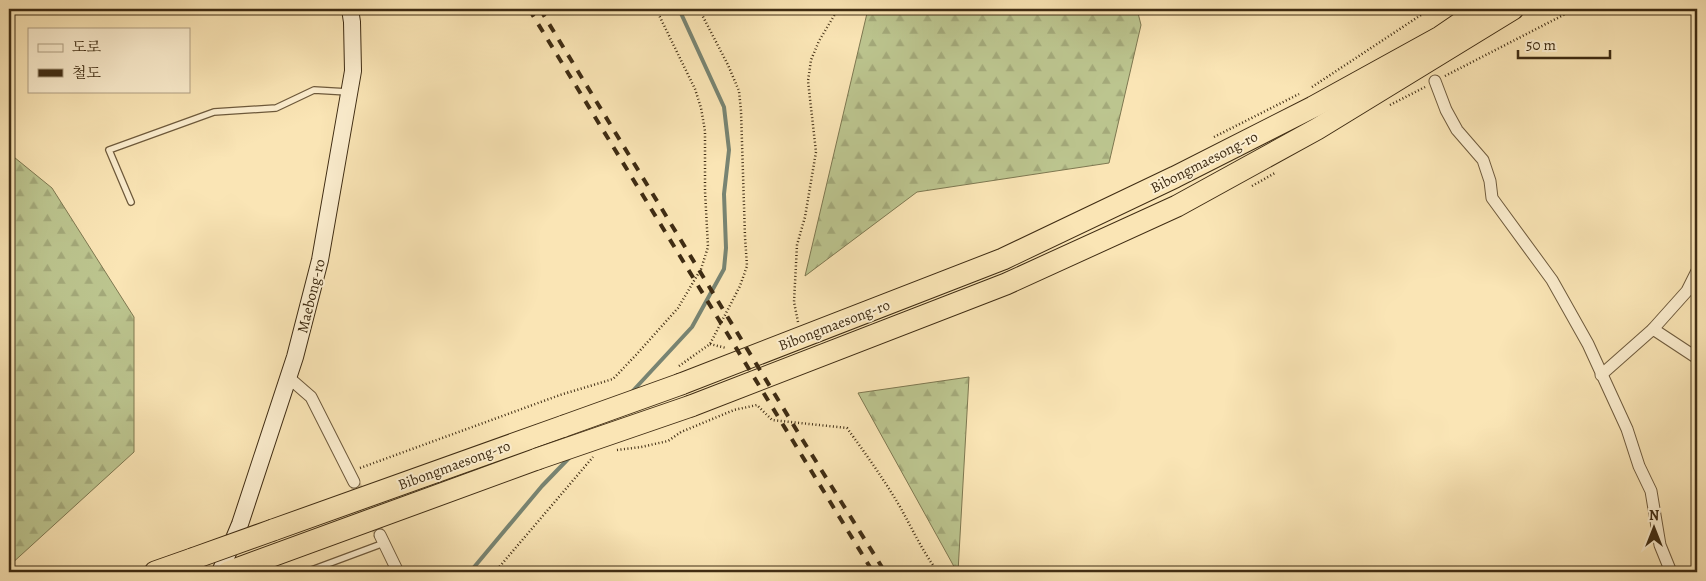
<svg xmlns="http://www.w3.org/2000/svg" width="1706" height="581" font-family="Alegreya,'Noto Serif KR',serif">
<defs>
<pattern id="forest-firs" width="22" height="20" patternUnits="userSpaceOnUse" patternTransform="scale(1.25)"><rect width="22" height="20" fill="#bcc58f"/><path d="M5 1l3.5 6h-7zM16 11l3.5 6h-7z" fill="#a3a97a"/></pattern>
</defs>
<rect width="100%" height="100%" fill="#fae5b5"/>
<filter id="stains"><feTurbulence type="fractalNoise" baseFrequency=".004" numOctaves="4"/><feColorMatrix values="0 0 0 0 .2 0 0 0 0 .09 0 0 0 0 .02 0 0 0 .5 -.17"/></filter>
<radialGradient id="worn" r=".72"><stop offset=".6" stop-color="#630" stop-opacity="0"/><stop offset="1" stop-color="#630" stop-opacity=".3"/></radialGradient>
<g fill="url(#forest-firs)" stroke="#7e7851">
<polygon points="868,9 1137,9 1141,25 1109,163 917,192 805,276"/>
<polygon points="9,153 52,188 134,317 134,452 9,566"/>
<polygon points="969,377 958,572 957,572 858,393"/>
</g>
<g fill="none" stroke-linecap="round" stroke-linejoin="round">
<g stroke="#788472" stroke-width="4">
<polyline points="630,394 692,327 724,269 726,248 724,194 729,150 724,107 679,9"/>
<polyline points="470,572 542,486 570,457"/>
</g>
<polyline stroke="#d5c095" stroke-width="11" stroke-dasharray="11 5.5" stroke-linecap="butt" points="354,482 380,535"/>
<g stroke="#6e5a3c" stroke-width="8">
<g id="lane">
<polyline points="131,202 109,150 214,112 276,108 314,90 348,92"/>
<polyline points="306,572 384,543"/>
</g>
</g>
<g stroke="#6e5a3c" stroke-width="13">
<g id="street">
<polyline points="1435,81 1446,110 1457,130 1483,160 1490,181 1492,198 1552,280 1588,344 1627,429 1639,466 1651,491 1660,545 1671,572"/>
<polyline points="1653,329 1687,291 1697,271"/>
<polyline points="1601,375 1653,329 1697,358"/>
<polyline points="288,377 311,397 354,482"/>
<polyline points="380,535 398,572"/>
</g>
</g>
<g stroke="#3f2c13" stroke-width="18">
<polyline id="secondary" points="220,572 240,524 295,357 320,260 353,71 352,22 350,9"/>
</g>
<g stroke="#3f2c13" stroke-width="23">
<g id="highway">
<polyline points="681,384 1003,259 1175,177 1313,107 1440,37 1481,9"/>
<polyline points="691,406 1006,284 1177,206 1317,129 1513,9"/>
<polyline points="273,530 564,426"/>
<polyline points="155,572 192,559"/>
<polyline points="228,572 537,459"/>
</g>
</g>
<g stroke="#3f2c13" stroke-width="2.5" stroke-dasharray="1 2.5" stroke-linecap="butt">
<polyline points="1445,76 1575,9"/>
<polyline points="1312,87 1430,9"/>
<polyline points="1390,105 1425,87"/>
<polyline points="1214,137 1299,94"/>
<polyline points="1252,186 1275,173"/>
<polyline points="798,322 794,302 797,245 805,217 816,152 808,81 811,60 819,41 838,9"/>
<polyline points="710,344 726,348"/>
<polyline points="679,366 710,344 740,286 747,266 745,237 741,111 739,91 728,65 699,9"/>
<path d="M617,450L641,447L668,441L681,432L734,410L757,405L772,420L847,428C865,453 883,478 899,505C912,528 922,551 938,572"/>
<polyline points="360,468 560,395 613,379 636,355 678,308 701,269 708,247 705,191 705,131 701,108 695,89 656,9"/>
<polyline points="495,572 593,457"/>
</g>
<use href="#lane" stroke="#fceecf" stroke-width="5.5"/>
<use href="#street" stroke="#fceecf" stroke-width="11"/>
<use href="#secondary" stroke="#fceecf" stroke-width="16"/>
<use href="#highway" stroke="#fae5b5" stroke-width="21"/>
<g stroke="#3f2c13" stroke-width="4" stroke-dasharray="9 9" stroke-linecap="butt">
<polyline points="529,9 873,572"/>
<polyline points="540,9 802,439 885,572"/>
</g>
<g stroke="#3f2c13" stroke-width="23" stroke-linecap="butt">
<g id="highway-bridge">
<polyline points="564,426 681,384"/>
<polyline points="537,459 691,406"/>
<polyline points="192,559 273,530"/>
</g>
</g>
<use href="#highway-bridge" stroke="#fae5b5" stroke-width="21"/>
</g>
<g text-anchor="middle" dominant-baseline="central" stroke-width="4" stroke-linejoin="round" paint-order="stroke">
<g font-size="15" fill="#3f2c13" stroke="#fceecf">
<text transform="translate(1204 162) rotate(-27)">Bibongmaesong-ro</text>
<text transform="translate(311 296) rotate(-76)">Maebong-ro</text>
<text transform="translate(834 325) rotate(-21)">Bibongmaesong-ro</text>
<text transform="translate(454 465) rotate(-20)">Bibongmaesong-ro</text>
</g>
</g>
<rect width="1706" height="581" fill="none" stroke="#fae5b5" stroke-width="30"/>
<rect x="10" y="10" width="1686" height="561" fill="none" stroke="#3f2c13" stroke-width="2.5"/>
<rect x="15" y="15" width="1676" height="551" fill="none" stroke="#3f2c13"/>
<rect x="28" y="28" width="162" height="65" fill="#fceecf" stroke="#b0a084"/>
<rect x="38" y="44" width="25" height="8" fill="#fceecf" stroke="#b0a084"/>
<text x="72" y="52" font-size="15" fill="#3f2c13">도로</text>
<rect x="38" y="69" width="25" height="8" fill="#3f2c13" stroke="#b0a084"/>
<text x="72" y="78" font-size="15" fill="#3f2c13">철도</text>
<g transform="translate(1654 528)" stroke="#fceecf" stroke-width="4" paint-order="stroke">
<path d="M0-4L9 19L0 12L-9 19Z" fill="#3f2c13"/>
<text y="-8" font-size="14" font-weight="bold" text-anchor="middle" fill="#3f2c13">N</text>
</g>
<path d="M1518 50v8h92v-8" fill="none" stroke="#3f2c13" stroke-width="2.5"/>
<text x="1526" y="50" font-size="15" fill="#3f2c13" stroke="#fceecf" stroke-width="4" paint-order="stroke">50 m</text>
<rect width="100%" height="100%" filter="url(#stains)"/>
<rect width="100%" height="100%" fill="url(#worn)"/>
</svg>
